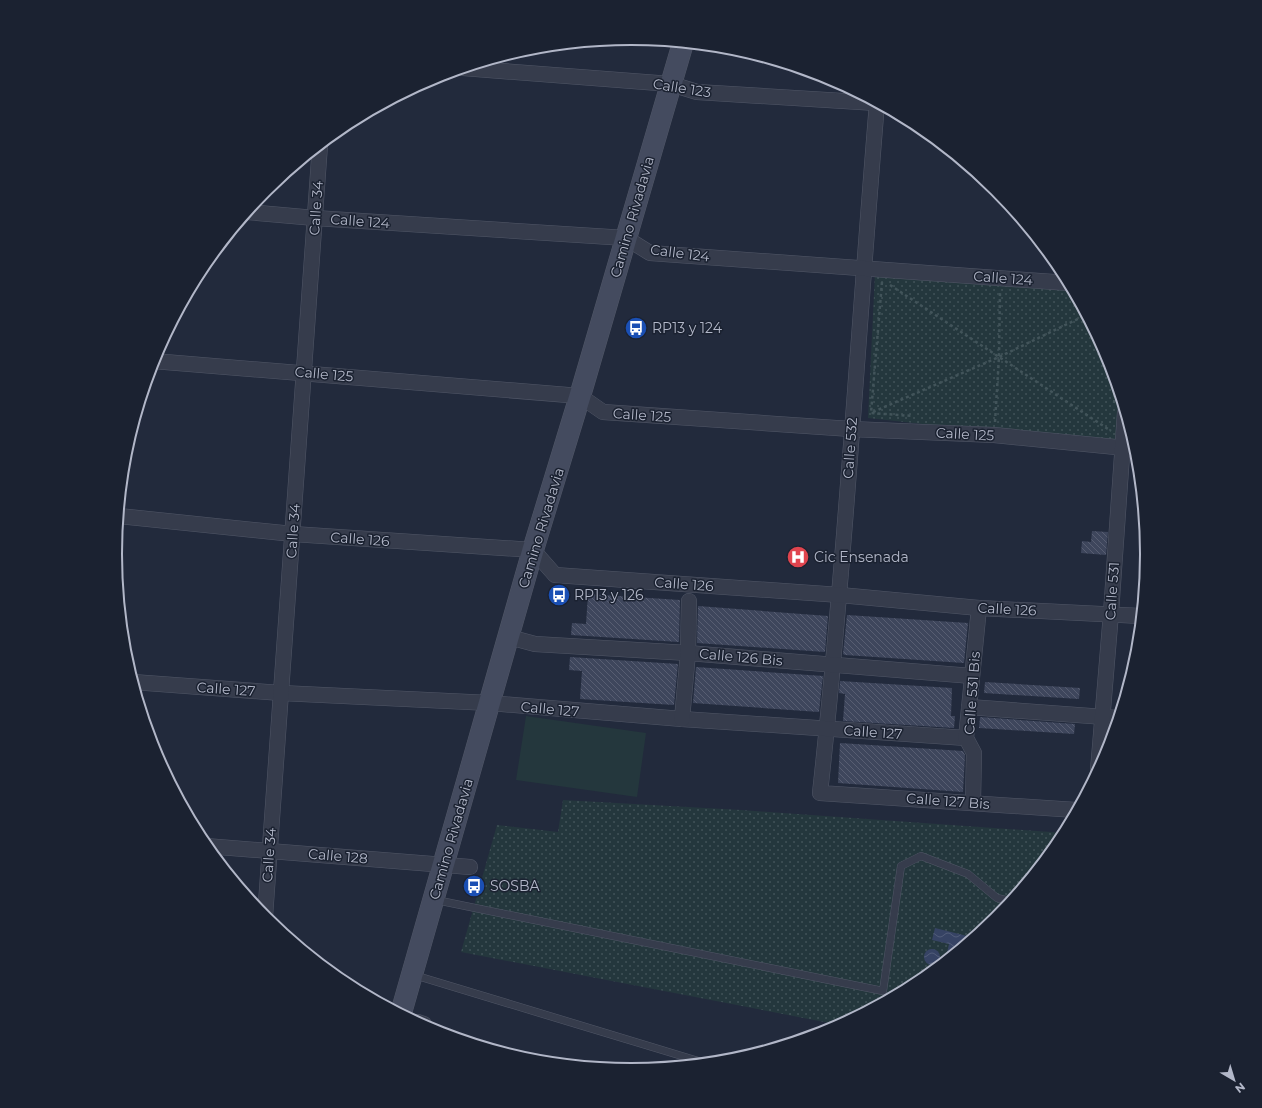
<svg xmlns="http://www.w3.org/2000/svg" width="1262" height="1108" font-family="Montserrat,sans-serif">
<defs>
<pattern id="green-dots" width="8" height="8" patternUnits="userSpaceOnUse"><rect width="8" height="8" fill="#24373d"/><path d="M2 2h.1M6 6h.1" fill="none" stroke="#415258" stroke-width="1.8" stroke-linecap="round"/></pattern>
<pattern id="water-waves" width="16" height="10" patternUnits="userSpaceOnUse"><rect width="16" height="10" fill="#364364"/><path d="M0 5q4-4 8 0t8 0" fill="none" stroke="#515c79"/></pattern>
<pattern id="building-back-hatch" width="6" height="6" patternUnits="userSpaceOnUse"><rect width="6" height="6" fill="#3e465c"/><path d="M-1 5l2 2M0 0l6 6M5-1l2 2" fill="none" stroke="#585e72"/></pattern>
</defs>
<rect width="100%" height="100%" fill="#222a3c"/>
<g fill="url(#green-dots)">
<polygon points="875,273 1070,287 1108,357 1123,405 1121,446 868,418"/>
<polygon points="563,800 741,810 1064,833 1060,841 996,919 917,983 840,1025 461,952 497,825 558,832"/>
</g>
<polygon fill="#24373d" points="526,716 646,733 637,797 516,780"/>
<g fill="url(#water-waves)">
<polygon points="935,928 967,936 965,944 952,955 947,953 949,944 932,940"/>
<circle cx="932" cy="957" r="8"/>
</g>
<g fill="url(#building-back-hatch)">
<polygon points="1092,531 1108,532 1106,555 1081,553 1082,541 1091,542"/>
<polygon points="588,594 680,600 679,642 571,635 572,623 586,624"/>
<polygon points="698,606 828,616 825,652 697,643"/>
<polygon points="847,615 968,623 964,663 845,655 843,654"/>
<polygon points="570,657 678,664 674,705 580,699 582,671 569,670"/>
<polygon points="696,667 823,676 819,712 693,703"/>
<polygon points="840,681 952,688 951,716 955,716 954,728 843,721 845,694 839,693"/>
<polygon points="985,682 1080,688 1079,699 984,693"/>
<polygon points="980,717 1075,724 1074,734 979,728"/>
<polygon points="840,743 963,751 965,755 963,792 838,783"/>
</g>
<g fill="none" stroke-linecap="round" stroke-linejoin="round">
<g stroke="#515767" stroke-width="8">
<g id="service">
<polyline points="436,900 883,991 901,866 921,856 968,874 997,898 1010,901"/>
<polyline points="414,975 705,1063"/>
</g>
</g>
<g stroke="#515767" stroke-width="16">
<g id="minor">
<polyline points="463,68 671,84 697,92 876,103"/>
<path d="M877,103C858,333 845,564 820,793L1076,810"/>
<polyline points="247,212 315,218 626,238 650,253 1068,283"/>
<polyline points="153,361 580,396 603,412 851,429 994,435 1136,449"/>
<polyline points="119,516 293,534 533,550 555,575 840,595 979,608 1141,616"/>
<polyline points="509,637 535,644 688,653 972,676"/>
<polyline points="133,682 281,693 490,703 682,719 966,738"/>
<polyline points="969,707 1118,718"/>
<polyline points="682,719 688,653 689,601"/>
<polyline points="1098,770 1111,613 1125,412"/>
<polyline points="973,802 974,753 966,738 979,608"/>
<polyline points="206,846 470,867"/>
<polyline points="265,917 320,145"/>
<polyline points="418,1022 424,1024"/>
</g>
</g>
<g stroke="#515767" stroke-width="22">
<polyline id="secondary" points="401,1013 533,550 580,396 683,43"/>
</g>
<g stroke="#42545a" stroke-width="2.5" stroke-dasharray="3 3" stroke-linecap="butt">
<polyline points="882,282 871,413 913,416"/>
<polyline points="890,285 1111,431"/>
<polyline points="1114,403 1116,384"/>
<polyline points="873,412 999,357 1086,315"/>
<polyline points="995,422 999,357 1000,292"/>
</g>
<use href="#service" stroke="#363c4c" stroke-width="7"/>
<use href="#minor" stroke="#363c4c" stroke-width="15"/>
<use href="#secondary" stroke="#444b5f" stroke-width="21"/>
</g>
<defs>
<g id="bus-disc" transform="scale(1.15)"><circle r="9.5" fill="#1a4fb4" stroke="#1b2231"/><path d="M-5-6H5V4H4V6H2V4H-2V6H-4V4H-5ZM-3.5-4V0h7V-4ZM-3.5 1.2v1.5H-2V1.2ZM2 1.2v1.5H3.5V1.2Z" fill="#fff"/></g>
<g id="hospital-disc" transform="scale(1.15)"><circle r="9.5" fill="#e0444e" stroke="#1b2231"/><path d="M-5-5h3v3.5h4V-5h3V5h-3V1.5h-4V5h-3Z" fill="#fff"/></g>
</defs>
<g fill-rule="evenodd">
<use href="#bus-disc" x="636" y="328"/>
<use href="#hospital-disc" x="798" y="557"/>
<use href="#bus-disc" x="559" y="595"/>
<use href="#bus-disc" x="474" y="886"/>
</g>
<g text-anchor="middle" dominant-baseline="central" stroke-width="3" stroke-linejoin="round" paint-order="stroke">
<g font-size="14" fill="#b2b7c8" stroke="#1b2231">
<text transform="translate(682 88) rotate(9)">Calle 123</text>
<text transform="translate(316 208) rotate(-86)">Calle 34</text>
<text transform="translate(632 217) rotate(-74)">Camino Rivadavia</text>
<text transform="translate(360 221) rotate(4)">Calle 124</text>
<text transform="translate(680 253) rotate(7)">Calle 124</text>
<text transform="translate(1003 278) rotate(4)">Calle 124</text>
<text transform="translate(324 374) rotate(5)">Calle 125</text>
<text transform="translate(642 415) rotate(4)">Calle 125</text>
<text transform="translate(965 434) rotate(3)">Calle 125</text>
<text transform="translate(850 448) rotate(-86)">Calle 532</text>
<text transform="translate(541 528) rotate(-73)">Camino Rivadavia</text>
<text transform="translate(293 531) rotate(-86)">Calle 34</text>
<text transform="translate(360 539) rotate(4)">Calle 126</text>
<text transform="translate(684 584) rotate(4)">Calle 126</text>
<text transform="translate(1112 591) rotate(-86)">Calle 531</text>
<text transform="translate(1007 609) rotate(3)">Calle 126</text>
<text transform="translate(741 657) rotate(5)">Calle 126 Bis</text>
<text transform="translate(226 689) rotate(4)">Calle 127</text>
<text transform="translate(972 693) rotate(-86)">Calle 531 Bis</text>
<text transform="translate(550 709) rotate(5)">Calle 127</text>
<text transform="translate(873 732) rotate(4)">Calle 127</text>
<text transform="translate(948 801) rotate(4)">Calle 127 Bis</text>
<text transform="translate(451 839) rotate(-74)">Camino Rivadavia</text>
<text transform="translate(269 855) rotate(-86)">Calle 34</text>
<text transform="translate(338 856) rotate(5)">Calle 128</text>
</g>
<g font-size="14" fill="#b2b7c8" stroke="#1b2231" text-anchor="start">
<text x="652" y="328">RP13 y 124</text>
<text x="814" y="557">Cic Ensenada</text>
<text x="574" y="595">RP13 y 126</text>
<text x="490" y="886">SOSBA</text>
</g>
</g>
<path d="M0 0H1262V1108H0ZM122 554a509 509 0 1 1 1018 0a509 509 0 1 1-1018 0Z" fill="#1b2231" fill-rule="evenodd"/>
<path fill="none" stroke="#b2b7c8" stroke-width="2" d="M122 554a509 509 0 1 1 1018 0a509 509 0 1 1-1018 0Z"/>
<g transform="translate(1234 1080) rotate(142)" stroke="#1b2231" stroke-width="3" paint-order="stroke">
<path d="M0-3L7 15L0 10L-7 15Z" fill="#b2b7c8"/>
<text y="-6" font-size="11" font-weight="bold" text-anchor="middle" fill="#b2b7c8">N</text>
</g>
</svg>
